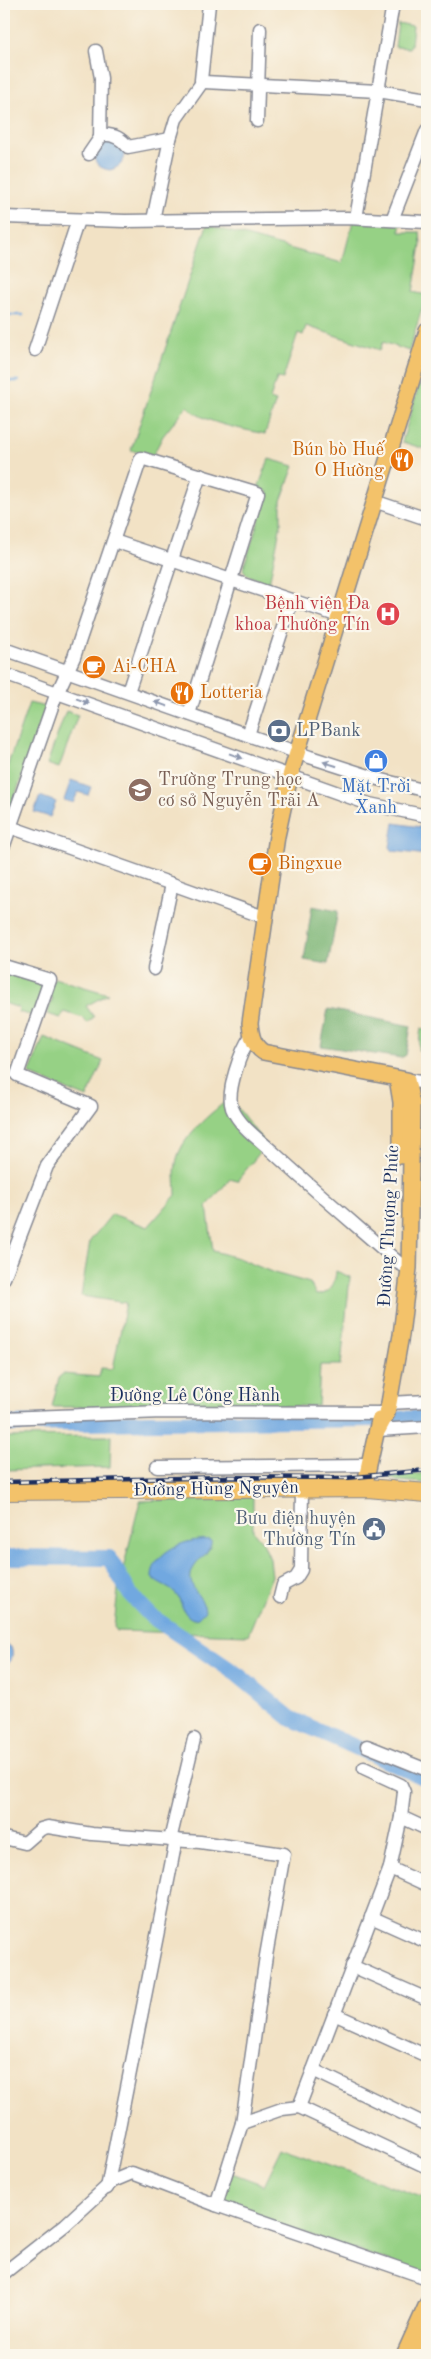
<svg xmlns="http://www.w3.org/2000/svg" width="431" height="2359" font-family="'Old Standard TT',serif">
<rect width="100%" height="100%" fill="#fbf7ec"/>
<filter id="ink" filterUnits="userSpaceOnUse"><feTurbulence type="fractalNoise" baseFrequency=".02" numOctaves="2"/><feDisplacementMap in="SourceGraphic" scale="10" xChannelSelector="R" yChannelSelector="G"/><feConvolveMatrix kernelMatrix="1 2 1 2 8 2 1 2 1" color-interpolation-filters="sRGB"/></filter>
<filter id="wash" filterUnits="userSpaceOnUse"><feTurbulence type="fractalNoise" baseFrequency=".0096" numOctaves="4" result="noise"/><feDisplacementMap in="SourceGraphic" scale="20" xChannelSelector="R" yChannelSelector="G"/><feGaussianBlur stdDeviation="1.12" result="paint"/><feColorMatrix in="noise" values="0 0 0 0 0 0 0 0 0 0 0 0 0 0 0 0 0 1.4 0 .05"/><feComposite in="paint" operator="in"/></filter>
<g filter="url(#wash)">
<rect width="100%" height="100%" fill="#f2e2c5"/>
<g fill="#96d185" stroke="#588072">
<polygon points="398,23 413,26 411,45 409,48 395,47"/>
<path d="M353,221L400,223V232H420L421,245L413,292L426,295L409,351L383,342L380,350L306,326L303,335L298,333L283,379L277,378L270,399L276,401L265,434C243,429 201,423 187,406L163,436L152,457L131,450L207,225L342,263Z"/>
<polygon points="419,385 427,387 427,442 425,449 402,442"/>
<polygon points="269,459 294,466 281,501 281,523 269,584 247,575 243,569 268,492 258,488"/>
<polygon points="29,703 46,707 4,828 4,776"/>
<polygon points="66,711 78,715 59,768 47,764"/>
<path d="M4,969C17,973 38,975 43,989L34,1016L18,1012L19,1008L4,1003Z"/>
<polygon points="54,978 108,994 86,1006 94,1017 87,1023 83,1018 64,1012 61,1018 47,1014 53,998 47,996"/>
<polygon points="421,1028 427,1030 427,1051 418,1050"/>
<polygon points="44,1037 103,1061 87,1098 29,1074"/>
<path d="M230,1098L266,1145L237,1181L230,1179L207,1206L213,1251L238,1258L274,1273L310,1283L316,1295C330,1295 335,1284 336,1271L350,1277L341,1365H320L318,1406L52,1407L59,1377L63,1374L99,1377L101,1368L113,1369L126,1303L81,1296L90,1241L112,1214L148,1227L176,1195C176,1185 174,1174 176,1164C179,1138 211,1113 230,1098Z"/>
<polygon points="111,1436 110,1467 4,1470 4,1437"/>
<polygon points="427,1473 427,1483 397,1481 388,1477"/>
<polygon points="253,1496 253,1531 263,1543 270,1559 272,1576 248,1635 117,1631 114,1627 118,1589 140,1501"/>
<polygon points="282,2148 427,2199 427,2274 221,2205 232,2173 264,2185"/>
</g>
<g fill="#78b372" stroke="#4a7168">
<polygon points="312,906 338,911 328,964 304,960"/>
<polygon points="328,1009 411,1026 406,1055 401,1058 321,1046"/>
</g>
<g fill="#71a8e0" stroke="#466c9f">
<path d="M110,137L125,149C126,160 121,167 110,170C96,168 93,160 94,147Z"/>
<polygon points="71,780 91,787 88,795 78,792 73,803 64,800"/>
<polygon points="40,796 56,802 50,817 34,812"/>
<polygon points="394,823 427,828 427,855 393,851 390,847"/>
<path d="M211,1540C213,1552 194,1561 191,1574C188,1589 204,1597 205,1611L198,1618L193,1619C182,1614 183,1605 178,1597C172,1587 160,1586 152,1578C152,1551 188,1537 211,1540Z"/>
<path d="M4,1642L11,1647C14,1655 12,1662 4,1665Z"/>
</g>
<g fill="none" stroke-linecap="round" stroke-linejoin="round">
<g stroke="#71a8e0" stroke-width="2.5">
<polyline points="4,315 23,315"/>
<polyline points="4,381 18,381"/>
</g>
<g stroke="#71a8e0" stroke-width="16">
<polyline points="395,1419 427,1418"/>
<polyline points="4,1424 374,1419"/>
<polyline points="4,1557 109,1558 130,1594 151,1616 238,1675 290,1718 427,1779"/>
</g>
</g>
</g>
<g filter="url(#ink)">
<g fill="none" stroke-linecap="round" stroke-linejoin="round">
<g stroke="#868892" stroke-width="15">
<g id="minor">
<polyline points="209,4 201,80 204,82 378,91 427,99"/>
<polyline points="96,51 101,78 100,137"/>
<polyline points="257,121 260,29"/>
<path d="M89,154L102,135C113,134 121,138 128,147L170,139"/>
<polyline points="4,217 125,221 347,218 427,222"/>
<polyline points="356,218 393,4"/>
<polyline points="153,220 170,139 176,119 203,81"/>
<polyline points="392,220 427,130"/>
<polyline points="35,350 78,220"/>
<polyline points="374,501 427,519"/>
<polyline points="114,541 333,614"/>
<polyline points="4,649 310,757 378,779 427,791"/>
<polyline points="4,674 369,804 427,816"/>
<polyline points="128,692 200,475"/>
<polyline points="248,735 292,600"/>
<polyline points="10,827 172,884 154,969"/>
<polyline points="4,845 55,698 74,657 141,458 258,493 189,714"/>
<polyline points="172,884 264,917"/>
<polyline points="4,966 50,980 17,1075 91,1106 47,1166 4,1278"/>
<path d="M251,1036C241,1050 226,1091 232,1108C239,1126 260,1140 274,1153C315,1191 358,1227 400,1264L409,1268"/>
<polyline points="407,1080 427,1083"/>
<polyline points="389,1403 427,1401"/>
<polyline points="4,1418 162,1412 387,1413"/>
<polyline points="378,1430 427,1427"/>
<polyline points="157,1467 368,1465"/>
<polyline points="280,1597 283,1585 296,1578 301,1570 302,1488"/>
<polyline points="367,1746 427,1770"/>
<polyline points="364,1768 401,1785 404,1792 401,1817 427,1829"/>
<polyline points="401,1817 390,1868 299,2107 427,2167"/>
<polyline points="4,1838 25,1843 41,1829 48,1827 92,1834 200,1842 284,1854 266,1956 242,2123 216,2205"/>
<polyline points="170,1840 194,1739"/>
<polyline points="390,1868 427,1885"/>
<polyline points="371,1917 427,1942"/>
<polyline points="352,1966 427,1999"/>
<polyline points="334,2014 427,2056"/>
<polyline points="313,2070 427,2125"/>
<polyline points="242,2123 282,2109 299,2107"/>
<polyline points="107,2188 176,1840"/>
<polyline points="4,2273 65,2225 113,2181 132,2173 216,2205 427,2278"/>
</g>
</g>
<g stroke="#868892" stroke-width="18">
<g id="major">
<polyline points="398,1084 401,1102 401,1156"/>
<path d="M378,1430L387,1413L389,1403L401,1335L409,1268L412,1104L407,1080L263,1052C253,1045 251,1035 250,1023L277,836L290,776L427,331"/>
<polyline points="364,1488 379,1420"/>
<polyline points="404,2355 427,2304"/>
<polyline points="419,2355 427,2337"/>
</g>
</g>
<g stroke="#868892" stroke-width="20">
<polyline id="highway" points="4,1491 367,1488 427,1493"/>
</g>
<use href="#minor" stroke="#fff" stroke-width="12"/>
<use href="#major" stroke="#f3c26a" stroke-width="15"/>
<use href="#highway" stroke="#f3c26a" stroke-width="18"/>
<g stroke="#1b2f5e" stroke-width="4.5">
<polyline id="rail" points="4,1482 227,1477 346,1478 427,1470"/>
</g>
<use href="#rail" stroke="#fbf7ec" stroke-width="2.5" stroke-dasharray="8" stroke-linecap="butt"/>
</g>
<defs><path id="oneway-solid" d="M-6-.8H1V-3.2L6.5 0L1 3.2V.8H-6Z" transform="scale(1.25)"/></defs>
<g fill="#8d97ae">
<use href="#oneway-solid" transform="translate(83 701) rotate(20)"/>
<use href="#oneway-solid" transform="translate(161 704) rotate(-160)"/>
<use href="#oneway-solid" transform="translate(236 756) rotate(20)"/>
<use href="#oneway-solid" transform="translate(330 764) rotate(-162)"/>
</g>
</g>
<defs>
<g id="restaurant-disc" transform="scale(1.25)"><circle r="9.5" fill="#e8710a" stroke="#fbf7ec"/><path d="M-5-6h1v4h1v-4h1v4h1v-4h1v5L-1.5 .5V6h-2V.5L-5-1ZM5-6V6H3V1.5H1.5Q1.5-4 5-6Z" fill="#fff"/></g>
<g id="hospital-disc" transform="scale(1.25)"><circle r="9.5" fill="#e0444e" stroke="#fbf7ec"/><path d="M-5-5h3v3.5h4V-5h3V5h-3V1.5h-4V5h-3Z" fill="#fff"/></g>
<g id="cafe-disc" transform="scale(1.25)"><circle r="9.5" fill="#e8710a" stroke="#fbf7ec"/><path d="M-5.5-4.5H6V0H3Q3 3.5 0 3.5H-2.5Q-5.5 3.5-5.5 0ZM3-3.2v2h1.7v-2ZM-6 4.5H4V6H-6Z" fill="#fff"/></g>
<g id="bank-disc" transform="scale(1.25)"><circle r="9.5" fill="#5c6f8a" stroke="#fbf7ec"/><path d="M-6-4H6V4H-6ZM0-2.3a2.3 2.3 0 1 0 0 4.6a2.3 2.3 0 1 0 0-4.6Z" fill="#fff"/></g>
<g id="shop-disc" transform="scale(1.25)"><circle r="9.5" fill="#3f7fe0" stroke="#fbf7ec"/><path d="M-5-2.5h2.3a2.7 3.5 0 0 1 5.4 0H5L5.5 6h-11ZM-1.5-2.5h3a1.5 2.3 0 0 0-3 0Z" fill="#fff"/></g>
<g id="school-disc" transform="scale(1.25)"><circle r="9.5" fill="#8d6e63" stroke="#fbf7ec"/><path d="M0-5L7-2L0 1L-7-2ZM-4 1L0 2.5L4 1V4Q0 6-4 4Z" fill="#fff"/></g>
<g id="civic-disc" transform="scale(1.25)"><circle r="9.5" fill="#5c6f8a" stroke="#fbf7ec"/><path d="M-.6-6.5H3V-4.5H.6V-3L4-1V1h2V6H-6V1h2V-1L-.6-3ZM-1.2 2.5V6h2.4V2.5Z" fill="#fff"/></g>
</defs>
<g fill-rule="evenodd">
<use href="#restaurant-disc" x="402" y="460"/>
<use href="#hospital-disc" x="388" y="614"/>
<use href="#cafe-disc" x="94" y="667"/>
<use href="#restaurant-disc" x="182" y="693"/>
<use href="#bank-disc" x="279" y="731"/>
<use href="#shop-disc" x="376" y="761"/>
<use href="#school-disc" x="140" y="790"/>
<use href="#cafe-disc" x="260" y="864"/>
<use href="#civic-disc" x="374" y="1529"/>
</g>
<g text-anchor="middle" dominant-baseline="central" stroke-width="4.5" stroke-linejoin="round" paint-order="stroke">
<g font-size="18" fill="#c56008" stroke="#fbf7ec" text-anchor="start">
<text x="384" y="450" text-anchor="end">Bún bò Huế<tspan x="384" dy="21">O Hường</tspan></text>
<text x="112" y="667">Ai-CHA</text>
<text x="200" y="693">Lotteria</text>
<text x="278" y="864">Bingxue</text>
</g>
<g font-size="18" fill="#be3a42" stroke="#fbf7ec" text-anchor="end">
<text x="370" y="604">Bệnh viện Đa<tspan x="370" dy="21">khoa Thường Tín</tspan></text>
</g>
<g font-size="18" fill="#4e5e75" stroke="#fbf7ec" text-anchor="start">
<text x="296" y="731">LPBank</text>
<text x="356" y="1519" text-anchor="end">Bưu điện huyện<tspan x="356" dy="21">Thường Tín</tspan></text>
</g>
<g font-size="18" fill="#785e54" stroke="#fbf7ec" text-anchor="start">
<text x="158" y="780">Trường Trung học<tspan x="158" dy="21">cơ sở Nguyễn Trãi A</tspan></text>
</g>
<g font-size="18" fill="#366cbe" stroke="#fbf7ec">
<text x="376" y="787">Mặt Trời<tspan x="376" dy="21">Xanh</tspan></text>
</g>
<g font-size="18" fill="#1b2f5e" stroke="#fbf7ec">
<text transform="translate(389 1226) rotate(-87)">Đường Thượng Phúc</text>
<text x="195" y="1396">Đường Lê Công Hành</text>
<text transform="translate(216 1489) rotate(-1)">Đường Hùng Nguyên</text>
</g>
</g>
<rect width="431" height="2359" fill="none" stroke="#fbf7ec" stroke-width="20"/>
</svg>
